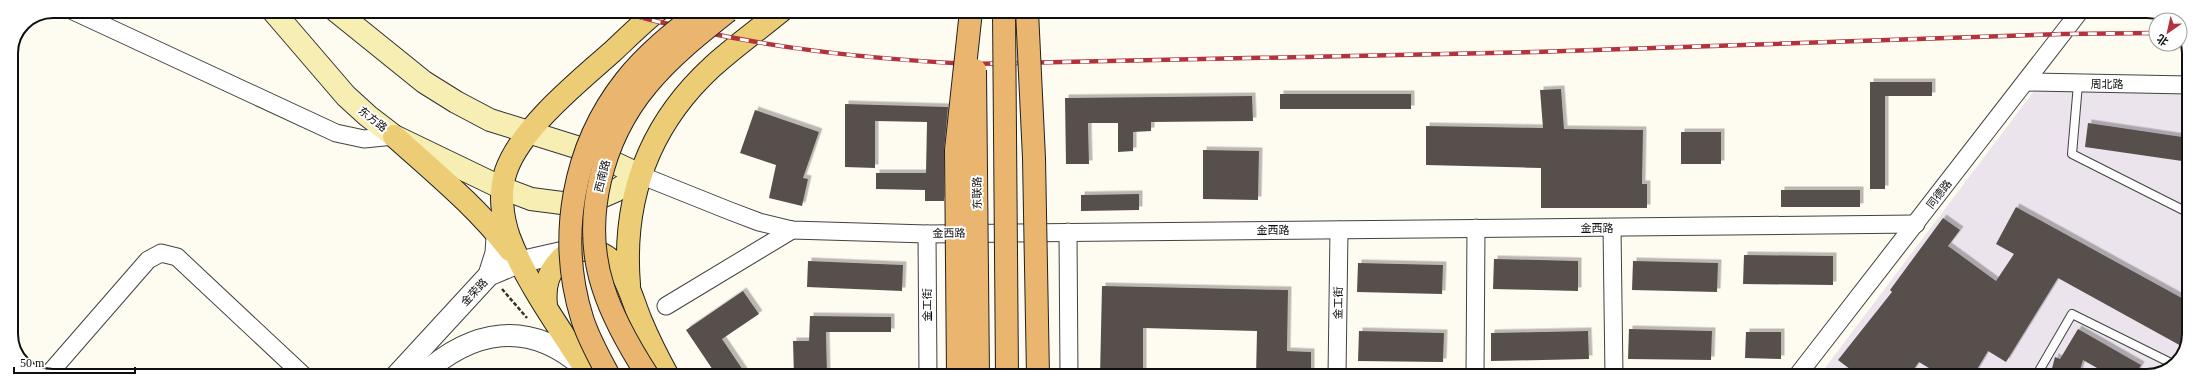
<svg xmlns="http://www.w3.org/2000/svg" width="2200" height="387" font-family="'Times New Roman','Noto Sans SC',serif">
<defs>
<filter id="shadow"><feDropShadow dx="3.5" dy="-3.5" stdDeviation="0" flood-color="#0004"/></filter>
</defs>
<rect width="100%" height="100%" fill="#fefbf1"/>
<polygon fill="#ebe4ec" points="2034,91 2189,92 2189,340 2174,366 2147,376 1819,376"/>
<g fill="#56504c" filter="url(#shadow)">
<polygon points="1870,82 1932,82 1932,96 1885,96 1885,189 1870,189"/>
<polygon points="1561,89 1564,129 1643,130 1642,184 1647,184 1647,208 1541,208 1541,168 1426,165 1426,126 1543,128 1540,90"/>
<rect x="1280" y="94" width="131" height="15"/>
<polygon points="1252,96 1253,121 1151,122 1151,131 1133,132 1133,151 1118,152 1118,123 1088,123 1089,164 1066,164 1065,98"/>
<polygon points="845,104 948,107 944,150 944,201 925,201 925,190 876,189 876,173 926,173 927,122 875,121 875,168 845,167"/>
<polygon points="755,110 819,132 803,178 808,179 802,206 769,198 776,165 740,153"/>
<polygon points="2088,123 2189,138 2189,162 2085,147"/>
<rect x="1681" y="132" width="40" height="32"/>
<polygon points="1203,150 1259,151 1258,200 1203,199"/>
<rect x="1781" y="190" width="79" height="17"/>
<polygon points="1139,194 1139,210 1081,211 1081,195"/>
<polygon points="2016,207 2189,302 2189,337 2183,347 2058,278 2006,362 1988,351 1973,376 1942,376 1919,362 1909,376 1859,376 1838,360 1892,292 1890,290 1943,218 1960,230 1948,246 1996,281 2014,254 1996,244"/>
<polygon points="1744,255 1833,256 1833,285 1743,284"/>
<polygon points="1494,259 1578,261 1578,291 1493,289"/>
<polygon points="808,261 903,265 902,291 807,287"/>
<polygon points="1633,261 1718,263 1717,292 1632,290"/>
<polygon points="1358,263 1443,265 1442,294 1357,292"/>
<polygon points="1102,286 1288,290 1287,351 1311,352 1311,376 1256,376 1257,331 1143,328 1143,376 1100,376"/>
<polygon points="743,291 759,314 722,339 747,376 717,376 686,330"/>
<polygon points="810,316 891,317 891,332 826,332 827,376 794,376 793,341 809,341"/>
<polygon points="1629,329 1712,331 1711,360 1628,359"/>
<polygon points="2078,329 2141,365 2135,376 2111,376 2083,360 2078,376 2050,376 2055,357 2060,359"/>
<polygon points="1359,331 1444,333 1443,362 1358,361"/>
<polygon points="1588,331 1589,359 1491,361 1491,333"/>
<polygon points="1746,332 1781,332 1781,359 1745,358"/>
</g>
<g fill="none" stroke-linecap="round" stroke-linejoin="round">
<g stroke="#424242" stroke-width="10">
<g id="service">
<polyline points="2078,84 2072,154 2189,213"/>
<polyline points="2036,376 2072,314 2175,365"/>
</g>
</g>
<g stroke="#424242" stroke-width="19">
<g id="minor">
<polyline points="73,11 336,133 364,139 394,136"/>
<polyline points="2026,82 2189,85"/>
<polyline points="640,175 730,211 759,222 792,230 927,234 1916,224"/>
<polyline points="1612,228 1614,376"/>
<polyline points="1068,232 1069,376"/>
<polyline points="927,234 928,376"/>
<polyline points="666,306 792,230"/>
<polyline points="47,376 148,260 161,253 177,257 304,376"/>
<polyline points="1337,376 1339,230"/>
<polyline points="1475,376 1476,228"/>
<polyline points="1797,376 2080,11"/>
</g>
</g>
<g stroke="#424242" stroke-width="23">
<g id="tertiary">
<polyline points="489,275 496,253 498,221"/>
<polyline points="396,376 489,275 520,262 577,249"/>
<path d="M421,376C472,329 529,319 583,367"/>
</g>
</g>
<g stroke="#313131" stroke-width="24">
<polyline id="secondary" points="273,11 346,96 368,116 394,136 502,188 531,199 562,203 592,201 615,191 640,175 589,151 490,120 456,102 424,82 336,11"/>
</g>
<g stroke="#202020" stroke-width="24">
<g id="primary">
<path d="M394,136C434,172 477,207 510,250"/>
<path d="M629,285C622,199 648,126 712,67C734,47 758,30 781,11"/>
<path d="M546,305C544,285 548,272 562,258C570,251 577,249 587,250C624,254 629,293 641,321C649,340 658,358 668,376"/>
<path d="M590,376C564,334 526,283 509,237C502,217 499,191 506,171C521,128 578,82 612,52C627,38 641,24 657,11"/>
</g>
</g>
<polyline stroke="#313131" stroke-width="2.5" stroke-dasharray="4 2" stroke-linecap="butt" points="502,289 527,318"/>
<use href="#service" stroke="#fff" stroke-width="8"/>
<use href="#minor" stroke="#fff" stroke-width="17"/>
<use href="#tertiary" stroke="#fff" stroke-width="21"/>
<use href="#secondary" stroke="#f7eeb3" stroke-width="22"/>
<use href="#primary" stroke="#eccc74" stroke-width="22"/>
<g stroke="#b2333c" stroke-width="4.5">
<g id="rail">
<path d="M617,11C736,44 847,58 970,64L1535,52L2063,34L2156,33"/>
<polyline points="2180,33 2181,33"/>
</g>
</g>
<use href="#rail" stroke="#fff" stroke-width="3" stroke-dasharray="9" stroke-linecap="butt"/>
<g stroke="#202020" stroke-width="24" stroke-linecap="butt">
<g id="trunk-bridge">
<polyline points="1004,11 1007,376"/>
<polyline points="1027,11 1034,158 1038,376"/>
<polyline points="975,70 978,376"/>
<path d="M609,376C599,357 588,338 582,318C557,237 573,147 625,81C646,54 674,32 701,11"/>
<path d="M648,376C630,348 613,319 603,287C581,219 602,139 647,85C671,56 699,34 728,11"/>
<polyline points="958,376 956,150 971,11"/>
</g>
</g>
<use href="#trunk-bridge" stroke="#eab56e" stroke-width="22"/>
</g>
<g text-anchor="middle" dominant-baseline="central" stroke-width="4" stroke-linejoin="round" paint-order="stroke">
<g font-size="11" fill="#0f0f0f" stroke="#fff">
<text x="2107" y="84">周北路</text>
<text transform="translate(373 119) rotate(38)">东方路</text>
<text transform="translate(602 176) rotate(-76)">西南路</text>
<text transform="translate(977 193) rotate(-91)">东联路</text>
<text transform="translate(1939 194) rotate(-52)">同德路</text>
<text x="1597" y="228">金西路</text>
<text x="1273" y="230">金西路</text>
<text transform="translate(949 233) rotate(-1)">金西路</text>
<text transform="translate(474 292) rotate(-47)">金荣路</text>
<text transform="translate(1338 303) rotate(-89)">金工街</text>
<text transform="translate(927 305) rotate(-90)">金工街</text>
</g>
</g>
<path d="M0 0H2200V387H0ZM53 18H2147A35 35 0 0 1 2182 53V334A35 35 0 0 1 2147 369H53A35 35 0 0 1 18 334V53A35 35 0 0 1 53 18Z" fill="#fff" fill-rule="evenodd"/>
<path fill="none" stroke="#0f0f0f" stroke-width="2" d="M53 18H2147A35 35 0 0 1 2182 53V334A35 35 0 0 1 2147 369H53A35 35 0 0 1 18 334V53A35 35 0 0 1 53 18Z"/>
<g transform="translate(2168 32) rotate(214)"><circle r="19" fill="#ffffff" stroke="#9f9f9f"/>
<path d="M0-3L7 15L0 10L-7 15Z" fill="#b2333c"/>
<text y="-6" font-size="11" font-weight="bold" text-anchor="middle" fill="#0f0f0f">北</text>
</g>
<path d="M14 367v6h121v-6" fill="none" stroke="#0f0f0f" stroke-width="2"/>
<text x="20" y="367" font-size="12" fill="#0f0f0f" stroke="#ffffff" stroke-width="3" paint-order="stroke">50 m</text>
</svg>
